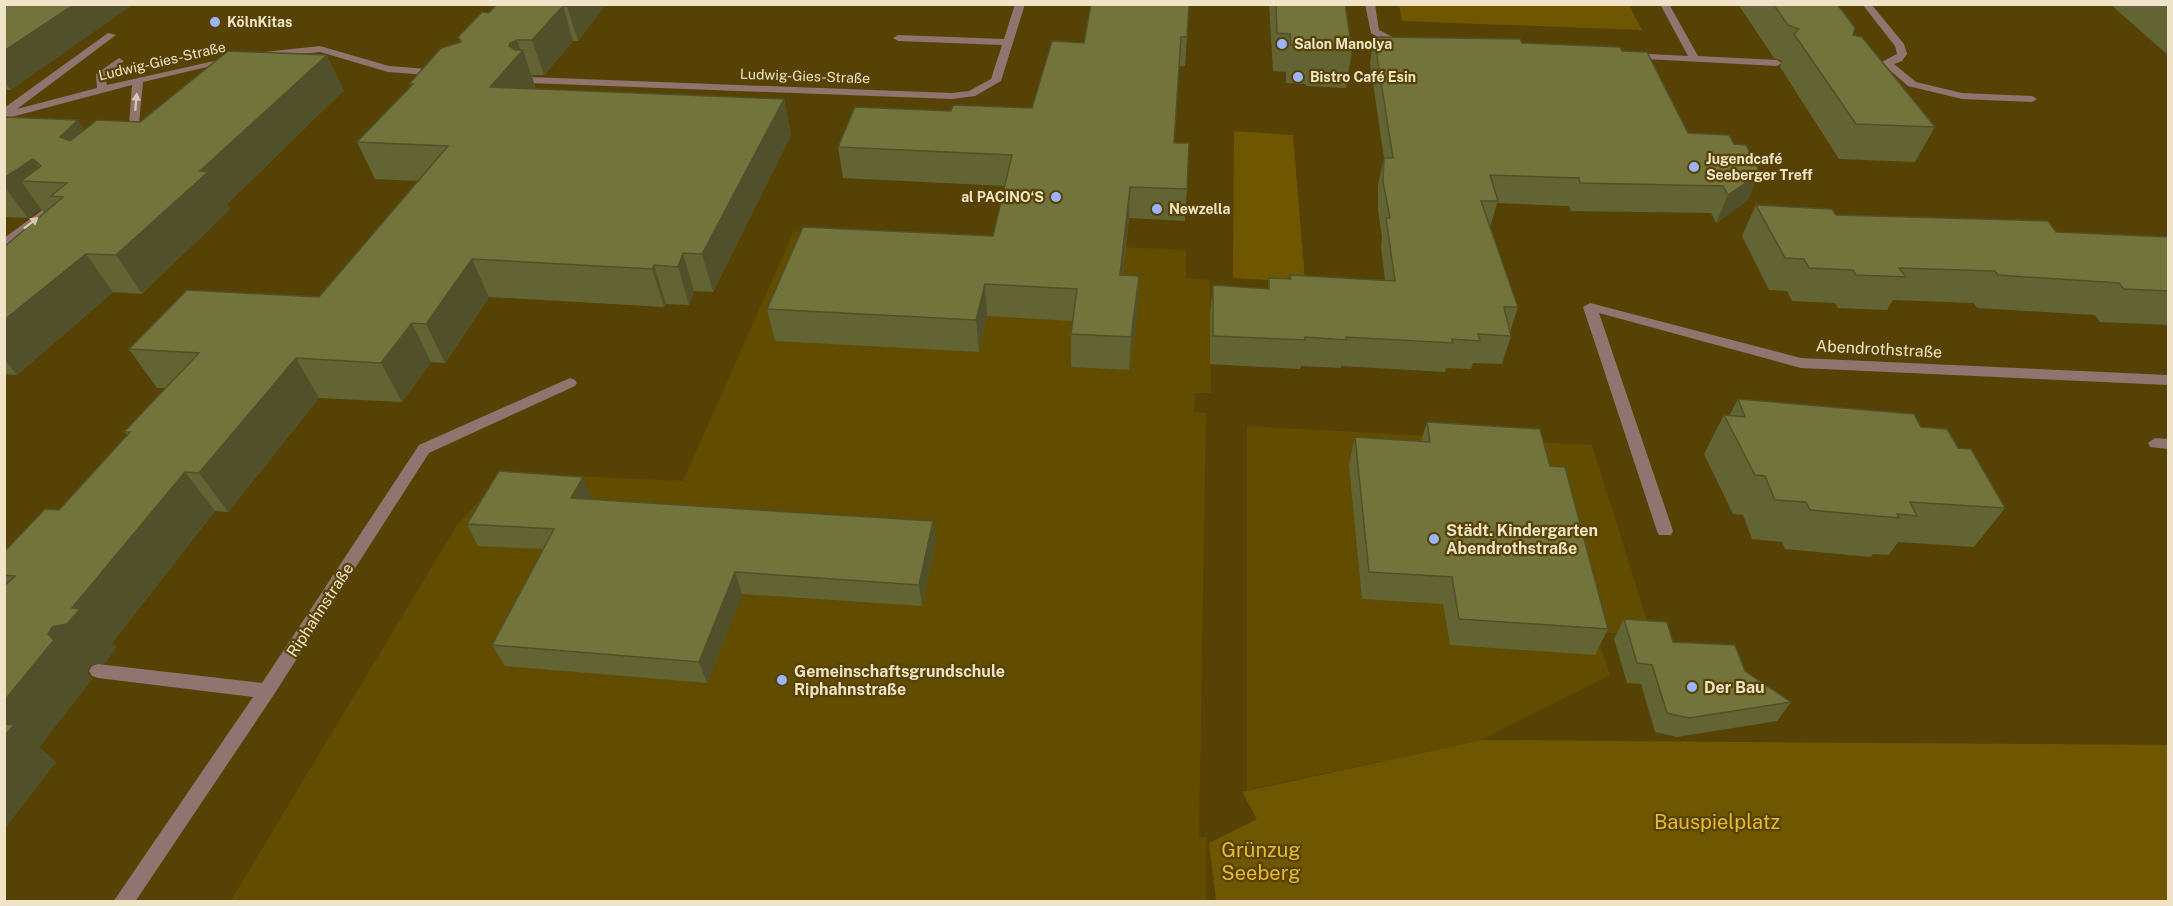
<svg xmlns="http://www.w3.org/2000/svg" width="2173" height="906" font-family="'Public Sans',sans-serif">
<rect width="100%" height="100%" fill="#564204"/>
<g fill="#624c00">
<polygon points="794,231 1186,250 1186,278 1210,280 1211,393 1195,393 1194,412 1206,413 1199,838 1207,836 1206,901 230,902 457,525 482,498 515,481 555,475 683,481"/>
<polygon points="1247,426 1592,445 1651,633 1596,633 1610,675 1482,740 1247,790"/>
</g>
<g fill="#6f5601">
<polygon points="1399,5 1629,5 1642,30 1402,21"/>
<polygon points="1234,131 1293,135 1305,282 1233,278"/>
<polygon points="1482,740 2168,745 2168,901 1216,901 1209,843 1257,819 1242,792"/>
</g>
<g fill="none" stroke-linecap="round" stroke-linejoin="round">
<g fill="#8f746f" fill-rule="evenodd">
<polygon points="1015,4 1025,4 1001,81 975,96 952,99 529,83 524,80 529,77 952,93 969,91 991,79 1002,45 898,41 893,38 898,35 1004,39"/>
<polygon points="1365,4 1375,4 1379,30 1404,43 1404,47 1388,44 1371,33"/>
<polygon points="1660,4 1669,4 1698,56 1777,60 1782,63 1777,66 1627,58 1627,54 1631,53 1688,56"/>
<polygon points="1862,4 1871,4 1904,44 1907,54 1902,61 1894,64 1916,82 1962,93 2032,96 2037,99 2032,102 1962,99 1908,86 1886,67 1879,69 1874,66 1897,54 1895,46"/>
<polygon points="108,33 116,35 17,109 97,88 96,74 119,58 124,61 105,77 107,85 232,57 237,60 143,82 139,124 131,141 123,141 121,139 129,124 132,85 4,119 4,108"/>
<polygon points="320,46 389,66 441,70 446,73 441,76 388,72 320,52 255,59 250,56 255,53"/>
<polygon points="59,198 65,202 63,205 4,248 4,238"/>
<polygon points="1590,303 1801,358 2168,375 2168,385 1801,368 1599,313 1673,531 1671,535 1659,535 1657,531 1583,307"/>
<polygon points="570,378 575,380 577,383 575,386 429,453 273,696 135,902 113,902 253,697 98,678 92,676 89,671 92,666 98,664 262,683 419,445"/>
<polygon points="2155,438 2168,439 2168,449 2150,447 2148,443"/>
</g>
</g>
<g fill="#636434">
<polygon points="4,4 11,90 4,90"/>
<polygon points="497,4 606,4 578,41 573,41 544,75 532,75 535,86 533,89 784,99 791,135 713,292 694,291 689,305 666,304 664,307 489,297 445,363 431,362 402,402 319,398 228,512 215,511 112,643 116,647 105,663 90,665 87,672 92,679 39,747 56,762 4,829 4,552 59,510 127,435 124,432 165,388 157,388 129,349 319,297 418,181 375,179 357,142 411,86 410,83 460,42"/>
<polygon points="1189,4 1185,66 1179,66 1174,143 1187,189 1185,221 1129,218 1123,275 1139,276 1138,308 1129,370 1071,367 1071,334 1073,321 987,316 979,352 775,341 767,309 993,236 1005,186 843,178 838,147 951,111 1032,108 1084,43"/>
<polygon points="1269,4 1345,4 1352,50 1346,88 1306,86 1306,84 1286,83 1286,72 1273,71"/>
<polygon points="1738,4 1837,4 1853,35 1935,127 1915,162 1839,159 1780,67 1782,61 1774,58"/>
<polygon points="2110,4 2169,4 2169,56"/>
<polygon points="1374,37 1522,43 1622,51 1688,133 1748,200 1716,223 1711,213 1571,211 1569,206 1497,203 1490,227 1518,307 1510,332 1511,336 1502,364 1473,363 1471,369 1446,368 1445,372 1341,366 1341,368 1301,366 1300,369 1210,364 1210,313 1213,285 1268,289 1269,278 1290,279 1290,275 1385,280 1381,246 1382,237 1378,210 1378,185 1384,158 1370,63"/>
<polygon points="344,90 227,204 230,209 142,294 113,292 17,375 4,374 4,247 44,213 41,209 28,218 4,217 4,117 84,130"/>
<polygon points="1756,205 1836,215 2056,232 2169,237 2169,325 2100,322 2095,315 1977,308 1974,303 1893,300 1887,310 1838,308 1835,303 1792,301 1787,291 1769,290 1742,236"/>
<polygon points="1738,399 1921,427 1958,448 2005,508 1974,547 1898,542 1889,555 1873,554 1871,557 1785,549 1782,542 1752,539 1743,515 1733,514 1704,454 1724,415 1729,416"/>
<polygon points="1427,422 1550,466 1608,629 1595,655 1450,645 1443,604 1362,599 1349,465 1355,437 1421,441"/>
<polygon points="592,499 936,542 922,606 742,594 707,683 505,666 492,645 543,549 478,546 467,524"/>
<polygon points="1624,619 1673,642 1745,671 1791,702 1777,721 1677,737 1655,732 1641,684 1627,683 1614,639"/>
</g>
<g fill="#50512a">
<polygon points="75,4 134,4 11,90 4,81 4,51"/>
<polygon points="569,4 606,4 578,41 567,6"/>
<polygon points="563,6 573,41 544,75 532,40"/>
<polygon points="517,40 521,52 523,50 535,86 504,123 490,87 510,43"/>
<polygon points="327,55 344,90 227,204 230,209 142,294 116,255 200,171"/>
<polygon points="784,99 791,135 713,292 702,254"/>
<polygon points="78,120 101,156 60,137"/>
<polygon points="33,159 50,182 21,181 41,209 28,218 4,186 4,178"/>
<polygon points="1760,173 1748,200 1716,223 1728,195"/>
<polygon points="1130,187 1129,218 1119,307 1120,275"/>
<polygon points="683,253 694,291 689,305 678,267"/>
<polygon points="86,254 113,292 17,375 4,359 4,320"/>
<polygon points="472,259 489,297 445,363 426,324"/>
<polygon points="654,265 666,304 664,307 652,269"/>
<polygon points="1139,276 1138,308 1129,370 1131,337"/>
<polygon points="985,284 987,316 979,352 976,320"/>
<polygon points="412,323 431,362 402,402 381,363"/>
<polygon points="296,358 319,398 228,512 199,473"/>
<polygon points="185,472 215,511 112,643 116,647 105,663 90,665 87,672 92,679 39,747 56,762 4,829 4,701 52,627 72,608"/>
<polygon points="583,477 592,499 581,520 571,498"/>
<polygon points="933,521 936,542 922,606 919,585"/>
<polygon points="735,572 742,594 707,683 699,662"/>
</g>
<g fill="#73743c" stroke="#50512a" stroke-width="1.5">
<polygon points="4,4 75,4 4,51"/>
<polygon points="497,4 569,4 567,6 563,6 532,40 517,40 510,43 509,46 515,50 523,50 490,87 784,99 702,254 683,253 678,267 654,265 652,269 472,259 426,324 412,323 381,363 296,358 199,473 185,472 72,608 80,609 67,624 52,627 48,634 54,640 4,701 4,586 15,576 4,575 4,552 45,509 59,510 130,432 124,432 199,353 129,349 187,290 319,297 448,146 357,142 413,84 410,83 441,48 461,42 458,37 482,12 489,13"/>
<polygon points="1091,4 1189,4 1187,37 1181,37 1174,143 1189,143 1187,189 1130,187 1120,275 1139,276 1131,337 1071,334 1077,289 985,284 976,320 767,309 803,227 993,236 1012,155 838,147 855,107 951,111 953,105 1032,108 1052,41 1084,43"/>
<polygon points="1276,4 1345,4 1352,50 1312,48 1311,46 1291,45 1290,34 1277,33"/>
<polygon points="1773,4 1837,4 1855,28 1853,35 1862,37 1935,127 1856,124 1794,34 1799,29 1788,25"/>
<polygon points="1374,37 1520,39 1522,43 1620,47 1622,51 1647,52 1688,133 1729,135 1734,144 1746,145 1760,173 1728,195 1723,186 1580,183 1579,178 1490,175 1498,201 1481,201 1518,307 1504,307 1511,336 1478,334 1480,341 1452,339 1453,343 1346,337 1347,340 1305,337 1305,340 1213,336 1213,285 1269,289 1269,278 1291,279 1290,275 1395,281 1386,218 1390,218 1383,182 1384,158 1393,158"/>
<polygon points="228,51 327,55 200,171 208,172 116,255 86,254 4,320 4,247 63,197 51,196 67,183 21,181 41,166 33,159 4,178 4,117 78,120 60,137 70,141 97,120 140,122"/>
<polygon points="1756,205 1832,209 1836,215 2048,221 2056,232 2169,237 2169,291 2124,289 2119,283 1998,275 1995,271 1899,268 1906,277 1856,275 1853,270 1809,268 1804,259 1785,258"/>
<polygon points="1738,399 1914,414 1921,427 1947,429 1958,448 1971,449 2005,508 1910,502 1917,516 1897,514 1899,518 1810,510 1806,502 1775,500 1765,476 1755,475 1724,415 1745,417"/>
<polygon points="1427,422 1540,429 1550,466 1565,467 1608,629 1459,619 1452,577 1369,572 1355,437 1430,442"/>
<polygon points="499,471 583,477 571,498 933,521 919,585 735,572 699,662 492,645 554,529 467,524"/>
<polygon points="1624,619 1667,622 1673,642 1735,645 1745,671 1791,702 1689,718 1667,713 1652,665 1637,663"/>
<polygon points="4,724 14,725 4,736"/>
</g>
<defs><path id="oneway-solid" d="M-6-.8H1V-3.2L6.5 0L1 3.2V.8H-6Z" transform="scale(1.5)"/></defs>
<g fill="#d7c8b2">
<use href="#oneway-solid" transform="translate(136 102) rotate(-85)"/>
<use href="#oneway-solid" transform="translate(31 223) rotate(-38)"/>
</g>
<g fill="#9bb4fd" stroke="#564204" stroke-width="2">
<circle cx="215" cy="22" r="6"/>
<circle cx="1282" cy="44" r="6"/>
<circle cx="1298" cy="77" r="6"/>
<circle cx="1694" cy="167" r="6"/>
<circle cx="1056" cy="197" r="6"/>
<circle cx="1157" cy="209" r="6"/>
<circle cx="1434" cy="539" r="6"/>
<circle cx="782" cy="680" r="6"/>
<circle cx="1692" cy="687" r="6"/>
</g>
<g text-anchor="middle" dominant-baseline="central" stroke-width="4.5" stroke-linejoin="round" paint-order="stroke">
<g font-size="14" font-weight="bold" fill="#efe4c8" stroke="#564204" text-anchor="start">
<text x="227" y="22">KölnKitas</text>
<text x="1294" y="44">Salon Manolya</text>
<text x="1310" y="77">Bistro Café Esin</text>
<text x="1706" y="159">Jugendcafé<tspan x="1706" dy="16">Seeberger Treff</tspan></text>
<text x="1044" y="197" text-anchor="end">al PACINO‘S</text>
<text x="1169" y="209">Newzella</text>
</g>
<g font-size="14" fill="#efe4c8" stroke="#564204">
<text transform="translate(162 61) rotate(-13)">Ludwig-Gies-Straße</text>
<text transform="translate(805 76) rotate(2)">Ludwig-Gies-Straße</text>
</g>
<g font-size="16" fill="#efe4c8" stroke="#564204">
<text transform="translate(1879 349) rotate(3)">Abendrothstraße</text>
<text transform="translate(320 610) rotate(-57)">Riphahnstraße</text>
</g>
<g font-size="16" font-weight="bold" fill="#efe4c8" stroke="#564204" text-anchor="start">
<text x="1446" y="530">Städt. Kindergarten<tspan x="1446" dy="18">Abendrothstraße</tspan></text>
<text x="794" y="671">Gemeinschaftsgrundschule<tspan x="794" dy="18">Riphahnstraße</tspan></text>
<text x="1704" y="687">Der Bau</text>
</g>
<g font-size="20" fill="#e8bb34" stroke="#564204">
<text x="1717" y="822">Bauspielplatz</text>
<text x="1261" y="850">Grünzug<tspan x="1261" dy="23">Seeberg</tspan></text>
</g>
</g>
<rect width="2173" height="906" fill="none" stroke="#efe4c8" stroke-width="12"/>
</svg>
